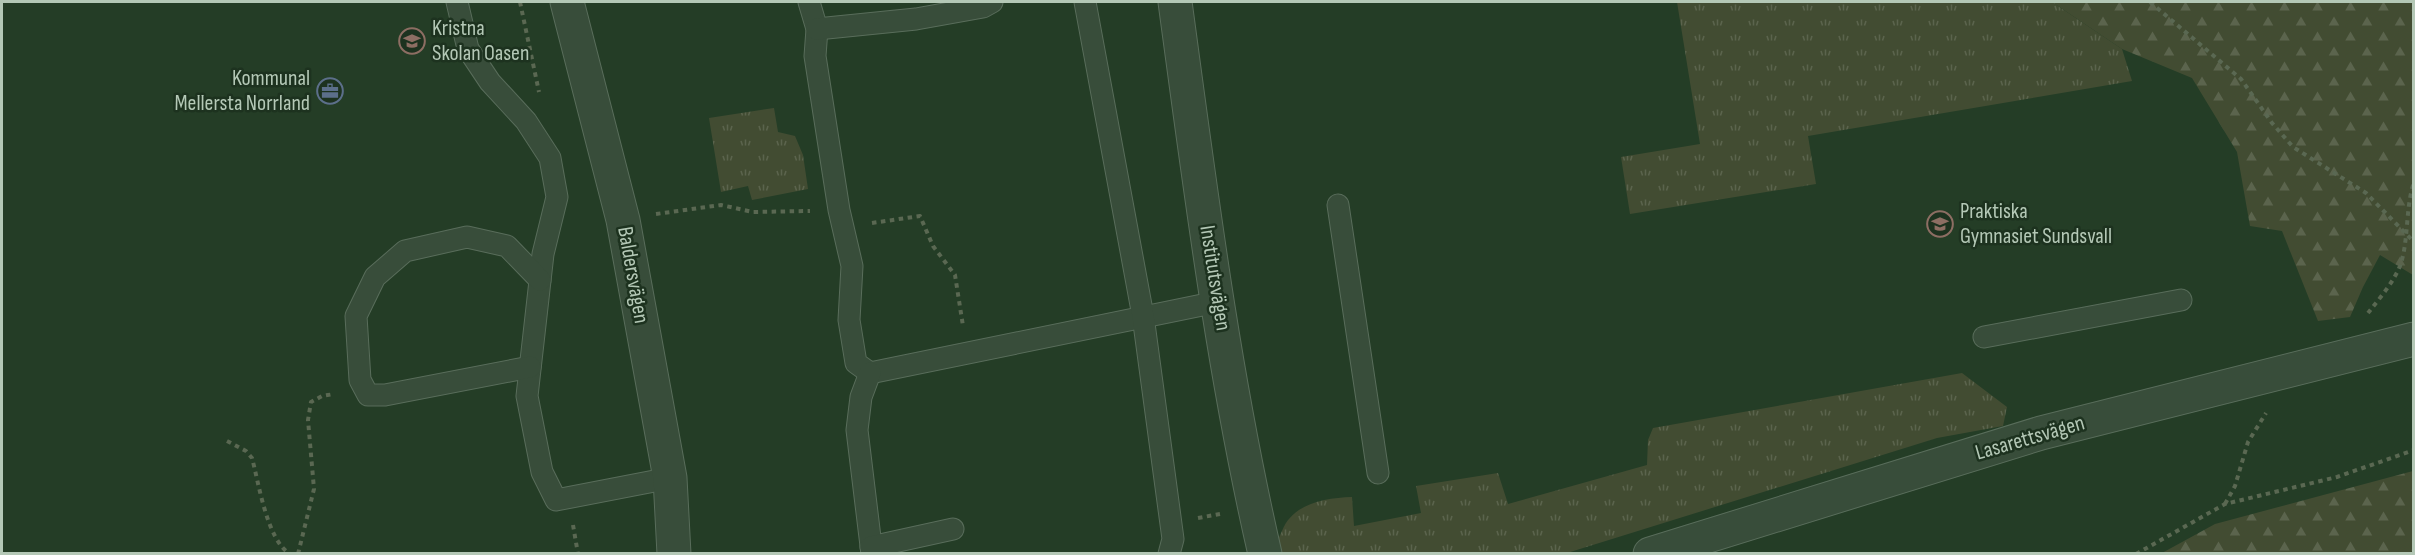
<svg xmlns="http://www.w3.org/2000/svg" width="2415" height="555" font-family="'Sofia Sans Condensed',sans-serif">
<defs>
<pattern id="grass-tufts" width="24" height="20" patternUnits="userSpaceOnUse" patternTransform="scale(1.5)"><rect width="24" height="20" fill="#424c32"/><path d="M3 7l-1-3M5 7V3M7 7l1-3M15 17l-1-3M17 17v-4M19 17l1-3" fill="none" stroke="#5b644d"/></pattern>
<pattern id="forest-firs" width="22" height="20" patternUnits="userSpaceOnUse" patternTransform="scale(1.5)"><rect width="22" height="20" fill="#424c32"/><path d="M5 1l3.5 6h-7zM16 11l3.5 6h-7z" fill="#5b644d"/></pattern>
</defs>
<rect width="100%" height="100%" fill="#243d26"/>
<g fill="url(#grass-tufts)">
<polygon points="1677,2 2052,2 2122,49 2132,81 1808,136 1816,184 1630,214 1621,157 1700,144"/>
<polygon points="774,108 778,132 795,136 803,155 808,189 752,200 748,186 721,192 709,118"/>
<path d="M1962,373L2007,407L2003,426L1937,438L1567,553L1277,554C1275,545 1278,539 1282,531C1293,503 1325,498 1352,497L1354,526L1421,513L1416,486L1498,473L1508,504L1647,465L1648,440L1653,428Z"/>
</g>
<g fill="url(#forest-firs)">
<polygon points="2052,2 2413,2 2413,275 2380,255 2363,287 2350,317 2318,321 2282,231 2250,226 2237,152 2192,78 2122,49"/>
<polygon points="2413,471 2413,553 2162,553 2215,524"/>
</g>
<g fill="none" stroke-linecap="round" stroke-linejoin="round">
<g stroke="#596d5b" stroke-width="23">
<g id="service">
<polyline points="457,2 468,49 490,82 526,121 550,158 557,197 543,254 527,396 542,472 556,500 670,478"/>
<polyline points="809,2 817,29 815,56 839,210 852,266 849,320 856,363 870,373 1217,302"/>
<polyline points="1085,2 1143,316 1173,539 1169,554"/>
<polyline points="817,29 916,19 983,7 992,2"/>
<polyline points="1338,205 1378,473"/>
<polyline points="1984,337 2181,300"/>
<polyline points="530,367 385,395 368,395 360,380 356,316 375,277 405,251 467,237 507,246 540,280"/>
<polyline points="870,373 861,397 857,430 872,554"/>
<polyline points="871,547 953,529"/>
</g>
</g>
<g stroke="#596d5b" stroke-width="35">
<path id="minor" d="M1175,2C1200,186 1223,372 1265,554"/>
</g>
<g stroke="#596d5b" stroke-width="35">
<g id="tertiary">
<polyline points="567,2 623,220 670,478 674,554"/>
<polyline points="1650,554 2041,433 2414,339"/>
</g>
</g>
<g stroke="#5a6852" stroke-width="4" stroke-dasharray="4.5 4.5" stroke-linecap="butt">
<polyline points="520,2 539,92"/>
<polyline points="2150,2 2241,79 2272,123 2293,147 2366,193 2414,242"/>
<polyline points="656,214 721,205 753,212 810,211"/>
<polyline points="872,223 920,216 933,246 955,275 963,326"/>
<path d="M2368,313C2379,299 2393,283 2400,266C2409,241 2405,209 2414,182"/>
<path d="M227,441L246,451L252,458C259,484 267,540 290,554"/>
<polyline points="2225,504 2235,486 2248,442 2266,413"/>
<polyline points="1198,518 1220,514"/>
<polyline points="573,525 578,554"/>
<polyline points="298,554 314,489 308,420 311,402 322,396 334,394"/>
<polyline points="2136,554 2225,504 2337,477 2414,450"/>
</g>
<use href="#service" stroke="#384d3a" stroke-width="21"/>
<use href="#minor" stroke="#384d3a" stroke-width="33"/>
<use href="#tertiary" stroke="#384d3a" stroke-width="33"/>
</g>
<defs>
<g id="school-ring" transform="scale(1.35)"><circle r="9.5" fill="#1d321f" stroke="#8d6e63" stroke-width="1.5"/><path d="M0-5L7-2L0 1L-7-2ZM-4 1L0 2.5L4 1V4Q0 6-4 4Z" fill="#8d6e63"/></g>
<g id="office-ring" transform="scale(1.35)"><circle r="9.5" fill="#1d321f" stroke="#5c6f8a" stroke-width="1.5"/><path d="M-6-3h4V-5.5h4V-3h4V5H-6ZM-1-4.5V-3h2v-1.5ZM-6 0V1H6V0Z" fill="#5c6f8a"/></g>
</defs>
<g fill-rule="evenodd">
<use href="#school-ring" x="412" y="41"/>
<use href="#office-ring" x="330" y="91"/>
<use href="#school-ring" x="1940" y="224"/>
</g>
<g text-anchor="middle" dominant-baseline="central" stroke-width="5" stroke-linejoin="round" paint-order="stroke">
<g font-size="22" fill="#b4c8b6" stroke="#1d321f" text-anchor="start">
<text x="432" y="28">Kristna<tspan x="432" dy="25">Skolan Oasen</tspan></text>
<text x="310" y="78" text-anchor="end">Kommunal<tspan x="310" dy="25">Mellersta Norrland</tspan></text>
<text x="1960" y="211">Praktiska<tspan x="1960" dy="25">Gymnasiet Sundsvall</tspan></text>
</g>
<g font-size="22" fill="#b4c8b6" stroke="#1d321f">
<text transform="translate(633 275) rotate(80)">Baldersvägen</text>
<text transform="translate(1215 278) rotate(81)">Institutsvägen</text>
<text transform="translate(2030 438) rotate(-16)">Lasarettsvägen</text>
</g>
</g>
<rect width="2415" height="555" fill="none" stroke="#b4c8b6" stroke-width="6"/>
</svg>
